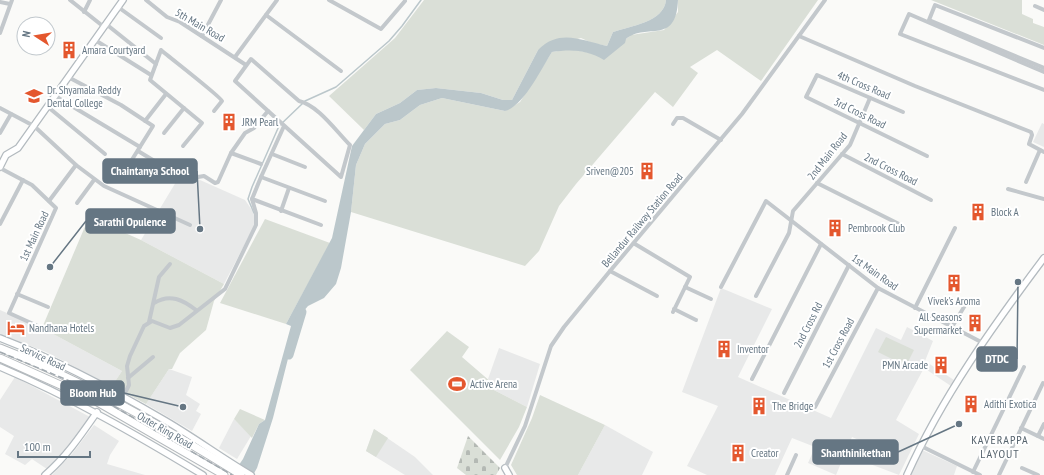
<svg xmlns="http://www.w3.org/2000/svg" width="1044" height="475" font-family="'PT Sans Narrow',sans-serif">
<defs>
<pattern id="cemetery-stones" width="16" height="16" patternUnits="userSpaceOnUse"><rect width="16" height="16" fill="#dadfd7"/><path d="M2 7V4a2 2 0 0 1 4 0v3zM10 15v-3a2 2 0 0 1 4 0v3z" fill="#b4b9b4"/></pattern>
</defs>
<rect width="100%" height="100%" fill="#fafaf8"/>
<g fill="#e8e9e9">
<polygon points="1042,123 1044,124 1044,147 1033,142"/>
<polygon points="182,172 245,200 258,219 224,284 141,240"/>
<polygon points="721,288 772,309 738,377 831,418 876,328 901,340 907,327 933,341 925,361 954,380 951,386 924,368 896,420 919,434 899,475 870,464 877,448 852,437 836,475 808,463 815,447 792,438 775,475 707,475 687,466 718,406 682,392"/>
<polygon points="0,310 42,328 122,371 112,386 46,352 0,334"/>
<polygon points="499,348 540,364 527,407 488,387 491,382 488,379"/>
<polygon points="169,369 192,377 186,395 200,404 196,411 201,414 192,431 146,404"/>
<polygon points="15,377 90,417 68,448 47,469 32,459 25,465 5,454 14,436 0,427 0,400"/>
<polygon points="234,419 251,436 237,459 219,448"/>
<polygon points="94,425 119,441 110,455 107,464 145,475 52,475 72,454"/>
<polygon points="605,425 653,452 642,475 578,475"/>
<polygon points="374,429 415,457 433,475 405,475 366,451"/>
<polygon points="922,450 957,466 954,475 911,475"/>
</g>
<g fill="#dadfd7">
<path d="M424,0H666C664,22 631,26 613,32L607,46L592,43L581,38L538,50L512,100H503L481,93L436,88L417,90L400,103L376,114L364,130L329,96L395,38Z"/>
<polygon points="678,0 818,0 761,81 717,50 690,67 698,73 673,107 655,92 576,184 559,206 539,251 525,266 351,212 356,165 365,144 385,124 400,120 420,105 442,98 505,111 520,102 552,52 569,49 591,53 626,39 631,35 664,30 678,12"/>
<polygon points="931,0 1022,0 1022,14 1033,19 1033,23 1044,27 1044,45"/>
<polygon points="89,217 141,240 224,284 214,301 206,330 180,353 172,369 169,369 146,404 112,386 122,371 42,328"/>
<polygon points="265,219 330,243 286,324 220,303"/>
<polygon points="447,331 469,347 462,357 491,382 488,387 527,407 519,427 500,460 410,370"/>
<polygon points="886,337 914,350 906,366 878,352"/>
<polygon points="540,395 605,425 578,475 517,475 511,465 532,418"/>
<polygon points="240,409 265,420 259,424 252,438 234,419"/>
<polygon points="374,429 388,438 376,457 366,451"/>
</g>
<polygon fill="url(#cemetery-stones)" points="468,436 500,468 496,475 466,475 457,468"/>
<path fill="#bbc7cb" d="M666,0H678C676,46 647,22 626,39L625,43L604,60C587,50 572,49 552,52C541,69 524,106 505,111L442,98L420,105L400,120L385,124L365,144L356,165L351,212L341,268L336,284L324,298L308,306L302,313L294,335L273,418L257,468L253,475H232L243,459L259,424L265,420L291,326L286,324L332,238L352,146L376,114L400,103L417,90L436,88L481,93L503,100H512L538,50C560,28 582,41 607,46L613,32C631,26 664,22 666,0Z"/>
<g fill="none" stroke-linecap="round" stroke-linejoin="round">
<g stroke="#bbc7cb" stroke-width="1.5">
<polyline points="305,101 336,87 389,41 402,26 421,0"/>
<polyline points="254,213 248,199 252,187 279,126 302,104"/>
</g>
<polyline stroke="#bbc7cb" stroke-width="9" points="289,355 302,312"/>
<g stroke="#b3babf" stroke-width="8">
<g id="secondary">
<polyline points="0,167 6,155 18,148 123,0"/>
<path d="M0,338C57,360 113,390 166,421C195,438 222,458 251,475"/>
<path d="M0,367C71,397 137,435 203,475"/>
<polyline points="505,468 509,475"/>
<path d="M45,475C66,457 81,435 97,412"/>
<path d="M907,475C942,397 993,326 1044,258"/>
</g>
</g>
<g stroke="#b4b9bd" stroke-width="9">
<g id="highway">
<path d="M0,348C84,381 164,427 241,475"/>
<polyline points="0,358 94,400 224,475"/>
</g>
</g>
<g stroke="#c3c8cc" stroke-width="4">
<polyline points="70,0 104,27"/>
<polyline points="146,0 167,17 180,22 246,65"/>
<polyline points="329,0 381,29 405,1"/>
<polyline points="0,2 10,4"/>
<polyline points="1035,6 1044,10"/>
<polyline points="118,7 161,38"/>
<polyline points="84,12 90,0"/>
<polyline points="266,15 341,71"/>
<polyline points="106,24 156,64"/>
<polyline points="0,33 12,0"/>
<polyline points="202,36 221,0"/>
<polyline points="799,36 915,86 1031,132 1032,135 1029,144 1044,152"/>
<polyline points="95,40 151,75"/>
<polyline points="1044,48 935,5 929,20 1044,68"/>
<polyline points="235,57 277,0"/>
<path d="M251,59L299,101C319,106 335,130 350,145L341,177L235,81Z"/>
<polyline points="1044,72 909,14 900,34 1044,90"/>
<polyline points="68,77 121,105 153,126 128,166"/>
<polyline points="55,96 140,147"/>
<polyline points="48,107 105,154"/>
<polyline points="0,108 34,126 76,165 104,186 190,225"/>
<polyline points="903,112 817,75 806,97 927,156"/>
<polyline points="145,121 166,94"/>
<polyline points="673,124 677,118 683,118 721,140"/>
<polyline points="284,126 261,177 325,201"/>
<polyline points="0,133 11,114"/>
<polyline points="164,133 184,108"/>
<path d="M183,146L202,123L150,80L161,50C169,57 221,97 222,101L214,111"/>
<polyline points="138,151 166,168 186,168 198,177 204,176 215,183 218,182 231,153 261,164"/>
<polyline points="231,153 245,133 254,128 268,111"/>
<polyline points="272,154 305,167"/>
<polyline points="842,154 931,200"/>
<polyline points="0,168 32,185 56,208 9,313 40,327"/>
<polyline points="261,177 252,199 321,225"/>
<polyline points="1026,182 1040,150"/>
<polyline points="817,183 899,224"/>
<polyline points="1008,189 1044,199"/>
<polyline points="49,201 76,165"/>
<polyline points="77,203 94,180"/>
<polyline points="281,211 289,188"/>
<polyline points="0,224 23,180"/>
<polyline points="635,244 690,277 673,312"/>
<polyline points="610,271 657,296"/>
<polyline points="685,287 711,299"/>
<polyline points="721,287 766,201 878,288 983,343"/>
<polyline points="17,294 48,307"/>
<polyline points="756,296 789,233 793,211 850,145 870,98"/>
<path d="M154,303C170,293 183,300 196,310"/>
<polyline points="915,308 955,228"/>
<polyline points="674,309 696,320"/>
<polyline points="149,322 159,277 170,264"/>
<polyline points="952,327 967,302"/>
<polyline points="128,378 153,357"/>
<polyline points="752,379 821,244"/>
<polyline points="784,393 849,265"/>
<polyline points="123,397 129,385 127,366 130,356 144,326 152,321 170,328 179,325 225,289 256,225 256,213 252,199"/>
<polyline points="815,407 878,288"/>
<polyline points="1021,428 1044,439"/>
<polyline points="1038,436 1044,424"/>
<polyline points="921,446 980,475"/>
<polyline points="505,468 525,426 551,346 564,327 610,271 742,114 825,0"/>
<polyline points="1022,468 1038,475"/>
<polyline points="973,472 1024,367"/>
<polyline points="787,475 796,455"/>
<polyline points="999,475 1043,383"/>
</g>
<use href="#secondary" stroke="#fff" stroke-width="5.5"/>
<use href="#highway" stroke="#fff" stroke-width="7"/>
<polyline stroke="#a2aab0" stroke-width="1.5" stroke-dasharray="6 3" stroke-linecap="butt" points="0,352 72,382 232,475"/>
</g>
<defs>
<g id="building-bare" transform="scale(1.38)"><path d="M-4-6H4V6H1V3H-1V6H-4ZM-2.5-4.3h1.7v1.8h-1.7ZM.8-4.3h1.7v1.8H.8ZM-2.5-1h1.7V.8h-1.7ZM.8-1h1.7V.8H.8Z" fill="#e4572e" stroke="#fff" stroke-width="2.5" paint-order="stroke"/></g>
<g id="university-bare" transform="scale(1.38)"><path d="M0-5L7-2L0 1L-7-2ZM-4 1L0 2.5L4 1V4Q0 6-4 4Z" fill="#e4572e" stroke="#fff" stroke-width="2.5" paint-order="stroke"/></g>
<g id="hotel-bare" transform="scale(1.38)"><path d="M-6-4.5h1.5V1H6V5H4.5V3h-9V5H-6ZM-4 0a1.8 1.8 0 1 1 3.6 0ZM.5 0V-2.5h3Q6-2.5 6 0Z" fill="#e4572e" stroke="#fff" stroke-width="2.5" paint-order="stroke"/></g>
<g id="stadium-bare" transform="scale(1.38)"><path d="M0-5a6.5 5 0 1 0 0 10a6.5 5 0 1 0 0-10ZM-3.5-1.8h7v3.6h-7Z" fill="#e4572e" stroke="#fff" stroke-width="2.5" paint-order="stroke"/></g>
</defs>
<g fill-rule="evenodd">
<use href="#building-bare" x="69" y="50"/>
<use href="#university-bare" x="34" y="96"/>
<use href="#building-bare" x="229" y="122"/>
<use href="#building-bare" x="647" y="171"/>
<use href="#building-bare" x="978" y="212"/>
<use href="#building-bare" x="835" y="228"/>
<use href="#building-bare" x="954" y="283"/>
<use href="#building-bare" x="975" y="323"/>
<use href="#hotel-bare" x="16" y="328"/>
<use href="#building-bare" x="724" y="349"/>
<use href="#building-bare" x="941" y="365"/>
<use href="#stadium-bare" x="457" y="384"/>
<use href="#building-bare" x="971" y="404"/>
<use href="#building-bare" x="759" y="406"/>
<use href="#building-bare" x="738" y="453"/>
</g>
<g text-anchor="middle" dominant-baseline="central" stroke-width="4" stroke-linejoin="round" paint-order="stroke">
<g font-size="11" fill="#657683" stroke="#fff">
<text transform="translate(200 25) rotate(30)">5th Main Road</text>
<text transform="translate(864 85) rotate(23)">4th Cross Road</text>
<text transform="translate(860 113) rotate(26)">3rd Cross Road</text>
<text transform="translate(827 156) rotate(-52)">2nd Main Road</text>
<text transform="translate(891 169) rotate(27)">2nd Cross Road</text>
<text transform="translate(642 220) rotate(-50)">Bellandur Railway Station Road</text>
<text transform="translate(34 236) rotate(-65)">1st Main Road</text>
<text transform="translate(875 272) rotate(35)">1st Main Road</text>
<text transform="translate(808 325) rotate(-63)">2nd Cross Rd</text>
<text transform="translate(838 343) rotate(-62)">1st Cross Road</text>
<text transform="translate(43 357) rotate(25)">Service Road</text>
<text transform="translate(165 430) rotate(30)">Outer Ring Road</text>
</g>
<g font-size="11" fill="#657683" stroke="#fff" text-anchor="start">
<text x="82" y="50">Amara Courtyard</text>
<text x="47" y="90">Dr. Shyamala Reddy<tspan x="47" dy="13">Dental College</tspan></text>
<text x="242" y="122">JRM Pearl</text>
<text x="634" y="171" text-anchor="end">Sriven@205</text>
<text x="991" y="212">Block A</text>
<text x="848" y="228">Pembrook Club</text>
<text x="954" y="301" text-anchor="middle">Vivek's Aroma</text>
<text x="962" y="317" text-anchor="end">All Seasons<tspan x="962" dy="13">Supermarket</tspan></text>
<text x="29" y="328">Nandhana Hotels</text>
<text x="737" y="349">Inventor</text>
<text x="928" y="365" text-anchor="end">PMN Arcade</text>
<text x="470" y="384">Active Arena</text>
<text x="984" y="404">Adithi Exotica</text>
<text x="772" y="406">The Bridge</text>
<text x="751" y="453">Creator</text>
</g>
<g font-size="12" letter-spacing="1" fill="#57646e" stroke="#fff">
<text x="1000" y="439">KAVERAPPA<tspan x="1000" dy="14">LAYOUT</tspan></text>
</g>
</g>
<path fill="none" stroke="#657683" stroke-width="1.5" d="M200 229L197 171M50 267L86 221M1018 282L1017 359M183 407L124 393M959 424L898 452"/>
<g fill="#657683" stroke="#fff" stroke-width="1.5">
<circle cx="200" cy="229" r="4"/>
<circle cx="50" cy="267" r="4"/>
<circle cx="1018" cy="282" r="4"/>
<circle cx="183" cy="407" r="4"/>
<circle cx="959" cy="424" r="4"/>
</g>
<g fill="#657683" stroke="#657683" stroke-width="1.5">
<rect x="103" y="159" width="94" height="24" rx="4"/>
<rect x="86" y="209" width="89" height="24" rx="4"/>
<rect x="977" y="347" width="40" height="24" rx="4"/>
<rect x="61" y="381" width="63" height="24" rx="4"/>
<rect x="813" y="440" width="85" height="24" rx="4"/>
</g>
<g font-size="12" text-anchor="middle" font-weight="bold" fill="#fff">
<text x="150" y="175">Chaintanya School</text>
<text x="130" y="226">Sarathi Opulence</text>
<text x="997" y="363">DTDC</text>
<text x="93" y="397">Bloom Hub</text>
<text x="856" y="457">Shanthinikethan</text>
</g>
<g transform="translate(36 36) rotate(282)"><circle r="19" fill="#ffffff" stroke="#c1c8cd"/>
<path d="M0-3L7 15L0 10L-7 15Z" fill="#e4572e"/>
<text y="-6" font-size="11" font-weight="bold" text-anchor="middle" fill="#657683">N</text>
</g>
<path d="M18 451v6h72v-6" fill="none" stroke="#657683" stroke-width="2"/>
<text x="24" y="451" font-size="12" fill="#657683" stroke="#ffffff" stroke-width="3" paint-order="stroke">100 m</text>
</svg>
